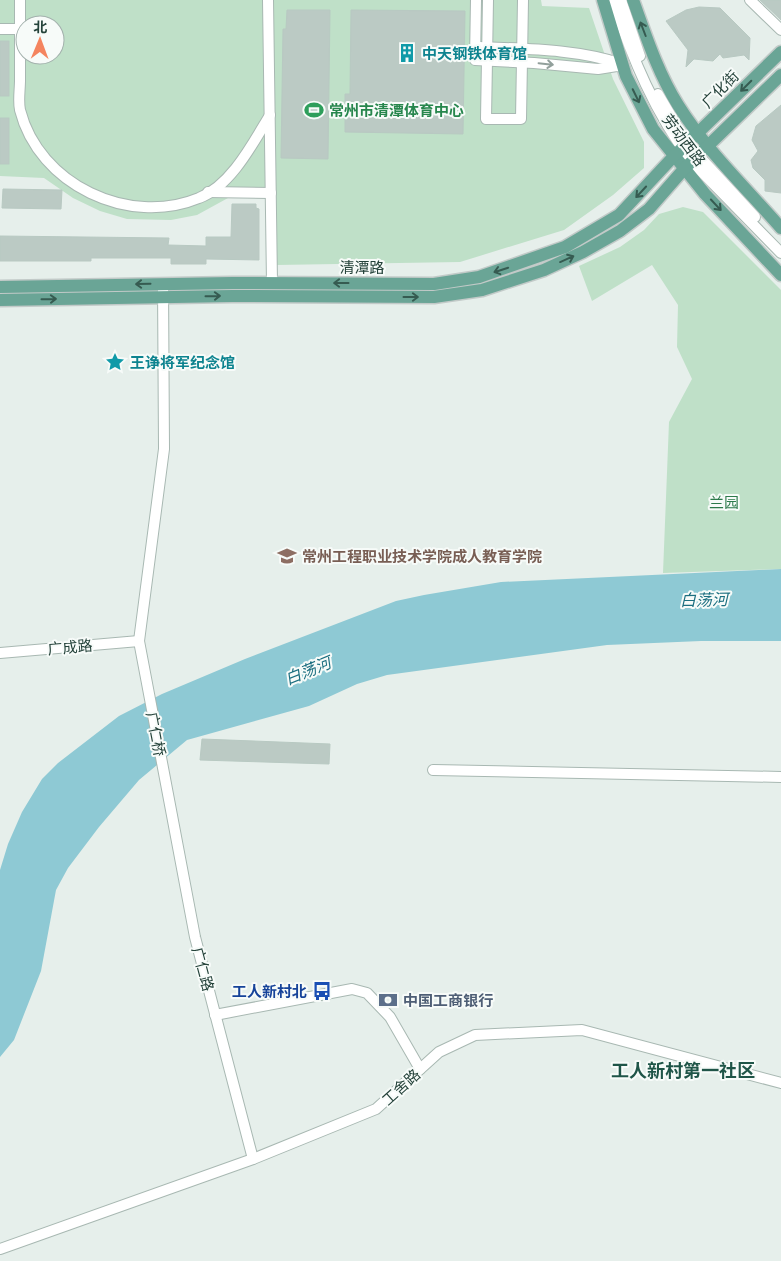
<svg xmlns="http://www.w3.org/2000/svg" width="781" height="1261" font-family="'Space Grotesk','Noto Sans SC',sans-serif">
<rect width="100%" height="100%" fill="#e6efeb"/>
<g fill="#bfe0c8" fill-rule="evenodd">
<path d="M0,0H541L542,6L589,8L613,79L644,142V168L613,195L564,230L460,262L276,265V198H228L197,215L171,220L127,219L100,211L73,198L44,178L0,176ZM25,25H55V55H25Z"/>
<polygon points="683,207 703,212 781,290 781,569 663,573 669,422 692,379 677,347 678,305 652,265 592,301 579,266 620,247 644,230 659,214"/>
</g>
<polygon fill="#8ec9d4" points="781,569 781,641 701,641 607,645 387,675 357,684 309,706 187,740 139,780 99,827 68,868 56,890 41,971 14,1040 0,1057 0,870 8,844 22,812 42,779 58,763 119,716 162,694 245,659 396,601 424,595 501,582"/>
<g fill="#bbcac4" stroke="#b8c9c2">
<polygon points="760,0 781,0 781,20"/>
<polygon points="699,7 720,8 750,38 749,60 744,55 723,58 720,54 713,61 694,59 686,67 688,50 666,21 686,10"/>
<polygon points="287,10 330,10 328,159 281,158 283,29 286,29"/>
<polygon points="351,10 465,11 463,134 345,132 345,94 350,94"/>
<rect x="0" y="41" width="9" height="55"/>
<polygon points="781,105 781,193 765,191 765,180 753,168 751,160 758,151 752,140 756,126"/>
<rect x="0" y="118" width="9" height="46"/>
<polygon points="3,189 62,190 61,209 2,208"/>
<polygon points="232,204 256,204 256,208 259,209 259,260 206,259 206,264 171,264 171,258 91,258 91,261 0,261 0,236 169,238 168,245 206,246 206,237 231,237"/>
<polygon points="202,739 330,744 329,764 200,760"/>
</g>
<g fill="none" stroke-linecap="round" stroke-linejoin="round">
<g stroke="#a8b8b2" stroke-width="12">
<g id="minor">
<path d="M20,0C20,27 20,53 20,80C20,90 18,101 20,110C39,185 129,227 199,198C231,186 253,143 270,115"/>
<polyline points="268,0 272,283"/>
<polyline points="476,0 475,60 534,63 598,69 623,65"/>
<polyline points="488,0 486,119 521,119 523,0"/>
<path d="M613,0C632,58 655,113 692,162L781,253"/>
<polyline points="621,0 640,56"/>
<polyline points="750,0 781,30"/>
<polyline points="0,29 20,29"/>
<path d="M480,47C528,49 577,49 622,64"/>
<polyline points="658,94 687,143 755,217"/>
<polyline points="208,192 271,193"/>
<polyline points="163,284 164,449 139,641 195,937 253,1159"/>
<polyline points="0,653 139,641"/>
<polyline points="433,770 781,777"/>
<polyline points="215,1015 352,989 367,993 390,1017 420,1069"/>
<polyline points="0,1249 253,1159 376,1109 439,1052 475,1035 582,1030 781,1083"/>
</g>
</g>
<g stroke="#c2cac8" stroke-width="15">
<g id="major">
<polyline points="603,0 626,76 653,129 705,194 781,275"/>
<path d="M633,0C646,36 658,73 678,105C706,150 746,188 781,228"/>
<polyline points="0,287 232,283 434,284 479,277 565,247 619,215 674,156 781,52"/>
<polyline points="0,300 232,296 434,297 482,290 544,270 583,252 620,231 649,209 684,169 781,75"/>
</g>
</g>
<use href="#minor" stroke="#fff" stroke-width="10"/>
<use href="#major" stroke="#6aa596" stroke-width="12"/>
</g>
<defs><path id="oneway-shaft" d="M-6 0H5M1.5-3L5.5 0L1.5 3" fill="none" stroke-width="1.6" stroke-linecap="round" stroke-linejoin="round" transform="scale(1.25)"/></defs>
<g stroke="#365b51">
<use href="#oneway-shaft" transform="translate(643 29) rotate(-111)"/>
<use href="#oneway-shaft" transform="translate(746 86) rotate(135)"/>
<use href="#oneway-shaft" transform="translate(636 96) rotate(64)"/>
<use href="#oneway-shaft" transform="translate(641 192) rotate(133)"/>
<use href="#oneway-shaft" transform="translate(716 205) rotate(47)"/>
<use href="#oneway-shaft" transform="translate(567 259) rotate(-24)"/>
<use href="#oneway-shaft" transform="translate(501 270) rotate(162)"/>
<use href="#oneway-shaft" transform="translate(341 283) rotate(-180)"/>
<use href="#oneway-shaft" transform="translate(143 284) rotate(179)"/>
<use href="#oneway-shaft" transform="translate(213 296) rotate(-1)"/>
<use href="#oneway-shaft" transform="translate(411 297)"/>
<use href="#oneway-shaft" transform="translate(49 299) rotate(-1)"/>
</g>
<use stroke="#92a09c" href="#oneway-shaft" transform="translate(546 64) rotate(6)"/>
<defs>
<g id="building-bare" transform="scale(1.5)"><path d="M-4-6H4V6H1V3H-1V6H-4ZM-2.5-4.3h1.7v1.8h-1.7ZM.8-4.3h1.7v1.8H.8ZM-2.5-1h1.7V.8h-1.7ZM.8-1h1.7V.8H.8Z" fill="#0f9aa8" stroke="#f7fbf9" stroke-width="2.5" paint-order="stroke"/></g>
<g id="stadium-bare" transform="scale(1.5)"><path d="M0-5a6.5 5 0 1 0 0 10a6.5 5 0 1 0 0-10ZM-3.5-1.8h7v3.6h-7Z" fill="#2e9e5b" stroke="#f7fbf9" stroke-width="2.5" paint-order="stroke"/></g>
<g id="sight-bare" transform="scale(1.5)"><path d="M0-6L1.8-2.2L6-1.7L2.9 1.2L3.7 5.4L0 3.3L-3.7 5.4L-2.9 1.2L-6-1.7L-1.8-2.2Z" fill="#0f9aa8" stroke="#f7fbf9" stroke-width="2.5" paint-order="stroke"/></g>
<g id="school-bare" transform="scale(1.5)"><path d="M0-5L7-2L0 1L-7-2ZM-4 1L0 2.5L4 1V4Q0 6-4 4Z" fill="#8d6e63" stroke="#f7fbf9" stroke-width="2.5" paint-order="stroke"/></g>
<g id="bus-bare" transform="scale(1.5)"><path d="M-5-6H5V4H4V6H2V4H-2V6H-4V4H-5ZM-3.5-4V0h7V-4ZM-3.5 1.2v1.5H-2V1.2ZM2 1.2v1.5H3.5V1.2Z" fill="#1a4fb4" stroke="#f7fbf9" stroke-width="2.5" paint-order="stroke"/></g>
<g id="bank-bare" transform="scale(1.5)"><path d="M-6-4H6V4H-6ZM0-2.3a2.3 2.3 0 1 0 0 4.6a2.3 2.3 0 1 0 0-4.6Z" fill="#5c6f8a" stroke="#f7fbf9" stroke-width="2.5" paint-order="stroke"/></g>
</defs>
<g fill-rule="evenodd">
<use href="#building-bare" x="407" y="53"/>
<use href="#stadium-bare" x="314" y="110"/>
<use href="#sight-bare" x="115" y="362"/>
<use href="#school-bare" x="287" y="556"/>
<use href="#bus-bare" x="322" y="991"/>
<use href="#bank-bare" x="388" y="1000"/>
</g>
<g text-anchor="middle" dominant-baseline="central" stroke-width="4" stroke-linejoin="round" paint-order="stroke">
<g font-size="15" font-weight="bold" fill="#0d838f" stroke="#f7fbf9" text-anchor="start">
<text x="422" y="53">中天钢铁体育馆</text>
<text x="130" y="362">王诤将军纪念馆</text>
</g>
<g font-size="15" fill="#24423a" stroke="#f7fbf9">
<text transform="translate(720 89) rotate(-45)">广化街</text>
<text transform="translate(684 140) rotate(53)">劳动西路</text>
<text x="362" y="267">清潭路</text>
<text transform="translate(70 647) rotate(-5)">广成路</text>
<text transform="translate(156 734) rotate(79)">广仁桥</text>
<text transform="translate(203 969) rotate(75)">广仁路</text>
<text transform="translate(401 1087) rotate(-42)">工舍路</text>
</g>
<g font-size="15" font-weight="bold" fill="#27864d" stroke="#f7fbf9" text-anchor="start">
<text x="329" y="110">常州市清潭体育中心</text>
</g>
<g font-size="15" fill="#2d7a4b" stroke="#f7fbf9">
<text x="724" y="502">兰园</text>
</g>
<g font-size="15" font-weight="bold" fill="#785e54" stroke="#f7fbf9" text-anchor="start">
<text x="302" y="556">常州工程职业技术学院成人教育学院</text>
</g>
<g font-size="15" font-weight="bold" fill="#164399" stroke="#f7fbf9" text-anchor="end">
<text x="307" y="991">工人新村北</text>
</g>
<g font-size="15" font-weight="bold" fill="#4e5e75" stroke="#f7fbf9" text-anchor="start">
<text x="403" y="1000">中国工商银行</text>
</g>
<g font-size="16" font-style="italic" fill="#1c6f80" stroke="#f7fbf9">
<text transform="translate(704 600) rotate(-1)">白荡河</text>
<text transform="translate(308 671) rotate(-22)">白荡河</text>
</g>
<g font-size="18" font-weight="bold" fill="#1f5548" stroke="#f7fbf9">
<text x="683" y="1070">工人新村第一社区</text>
</g>
</g>
<g transform="translate(40 40) rotate(1)"><circle r="24" fill="#f7fbf9" stroke="#a3b1ad"/>
<path d="M0-4L9 19L0 12L-9 19Z" fill="#f4845f"/>
<text y="-8" font-size="14" font-weight="bold" text-anchor="middle" fill="#24423a">北</text>
</g>
</svg>
